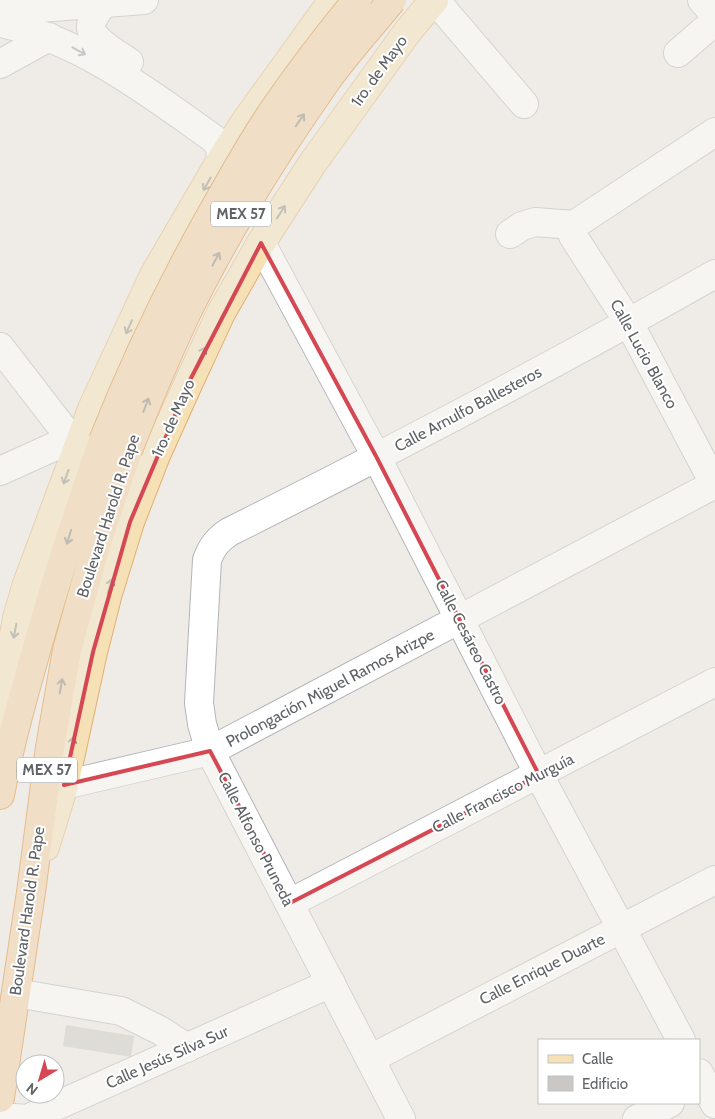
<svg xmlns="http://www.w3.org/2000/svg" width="715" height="1119" font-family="Cabin,sans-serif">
<rect width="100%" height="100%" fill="#efece8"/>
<polygon fill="#cbc7c4" points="66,1025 134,1036 131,1057 63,1046"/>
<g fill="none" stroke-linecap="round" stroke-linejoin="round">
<g stroke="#b2b5b8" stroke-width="30">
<g id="minor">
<polyline points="435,0 524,104"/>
<polyline points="702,0 715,15"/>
<path d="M103,3C99,10 90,20 91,28C92,40 120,56 129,62"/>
<polyline points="0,11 144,0"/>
<path d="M0,23C81,40 148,92 214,139L220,147L221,160"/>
<polyline points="678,53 715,21"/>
<polyline points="0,64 49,37"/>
<polyline points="574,225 572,231 573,236 629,323 715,485"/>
<polyline points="510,234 522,226 535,222 574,225 715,132"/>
<polyline points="261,243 377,458 539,775 681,1040"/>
<polyline points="0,347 71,439"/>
<polyline points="0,471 82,434"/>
<polyline points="64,785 210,751 715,484"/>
<polyline points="290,903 715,682"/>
<polyline points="16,993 121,1011 161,1031 187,1048"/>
<polyline points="370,1059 715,880"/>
<polyline points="699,1073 715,1104"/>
<polyline points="0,1117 27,1119 331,983"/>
<path d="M401,1119L210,751L202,724L199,703L207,560C212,547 217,540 229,532C393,450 555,365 715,274"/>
<polyline points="637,1119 670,1103"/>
</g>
</g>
<g stroke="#e1af6f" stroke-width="30">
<g id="major">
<polyline points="6,742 6,689 11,652 17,618 27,584 92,409 154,275 221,160 245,122 333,0"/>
<polyline points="45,847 64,785 93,652 108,593 130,522 156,455 189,382 221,313 261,243 312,164 408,31 434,0"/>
</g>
</g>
<g stroke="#db811c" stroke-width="30">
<g id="highway">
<path d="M0,795C8,752 19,711 31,669C52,592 76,517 103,441"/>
<polyline points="0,1098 31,892 50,747 67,650 97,542 128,450"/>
</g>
</g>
<use href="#minor" stroke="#fff" stroke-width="28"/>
<use href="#major" stroke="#f6e1b6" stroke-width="28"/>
<use href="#highway" stroke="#f1ce9d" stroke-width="28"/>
<g stroke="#db811c" stroke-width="30" stroke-linecap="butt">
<g id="highway-bridge">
<path d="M103,441C136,358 175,277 220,199C238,167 256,135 277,105C302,69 329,34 357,0"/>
<path d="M128,450C146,404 165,359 186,314C226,232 275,154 327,80C347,52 371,26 392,0"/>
</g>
</g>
<use href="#highway-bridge" stroke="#f1ce9d" stroke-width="28"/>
</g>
<defs><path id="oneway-shaft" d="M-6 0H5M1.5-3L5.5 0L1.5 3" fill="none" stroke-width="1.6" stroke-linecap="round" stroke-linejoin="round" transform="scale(1.25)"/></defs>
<use stroke="#979a9c" href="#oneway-shaft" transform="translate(79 51) rotate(29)"/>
<g stroke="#847e74">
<use href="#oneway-shaft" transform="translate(300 120) rotate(-56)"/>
<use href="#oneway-shaft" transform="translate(216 259) rotate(-62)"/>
<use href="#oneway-shaft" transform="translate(146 405) rotate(-69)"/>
<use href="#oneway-shaft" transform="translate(69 537) rotate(107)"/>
<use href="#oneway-shaft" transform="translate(61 686) rotate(-80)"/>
</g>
<g stroke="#8c897e">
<use href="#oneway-shaft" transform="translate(207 184) rotate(120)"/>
<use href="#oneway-shaft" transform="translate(281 212) rotate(-57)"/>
<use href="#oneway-shaft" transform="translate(129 327) rotate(114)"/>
<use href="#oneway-shaft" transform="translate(202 354) rotate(-65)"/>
<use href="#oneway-shaft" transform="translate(66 477) rotate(110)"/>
<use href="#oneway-shaft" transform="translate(110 586) rotate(-73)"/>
<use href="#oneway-shaft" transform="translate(15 631) rotate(101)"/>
<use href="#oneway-shaft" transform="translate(72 744) rotate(-78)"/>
</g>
<path d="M0 0H715V1119H0ZM261,243L377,458L539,775L290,903L210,751L64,785L93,652L130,522L189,382Z" fill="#efece8" fill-opacity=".55" fill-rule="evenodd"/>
<path fill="none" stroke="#d54853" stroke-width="4" stroke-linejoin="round" d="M261,243L377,458L539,775L290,903L210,751L64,785L93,652L130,522L189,382Z"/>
<g text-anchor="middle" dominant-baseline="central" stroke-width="4" stroke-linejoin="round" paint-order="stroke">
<g fill="#fff" stroke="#8f9294" stroke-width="1">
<rect x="211" y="201.5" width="60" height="25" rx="4"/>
<rect x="17" y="757.5" width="60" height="25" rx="4"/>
</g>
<g font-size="15" font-weight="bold" fill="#5f6366">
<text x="241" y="214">MEX 57</text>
<text x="47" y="770">MEX 57</text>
</g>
<g font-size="16" fill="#5f6366" stroke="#fff">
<text transform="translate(379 71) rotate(-54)">1ro. de Mayo</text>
<text transform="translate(644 354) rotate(61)">Calle Lucio Blanco</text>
<text transform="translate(468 409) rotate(-28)">Calle Arnulfo Ballesteros</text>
<text transform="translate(173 418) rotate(-66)">1ro. de Mayo</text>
<text transform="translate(108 516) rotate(-72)">Boulevard Harold R. Pape</text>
<text transform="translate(471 642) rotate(63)">Calle Cesáreo Castro</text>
<text transform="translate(330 688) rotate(-28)">Prolongación Miguel Ramos Arizpe</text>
<text transform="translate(503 793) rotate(-27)">Calle Francisco Murguía</text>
<text transform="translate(256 839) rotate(63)">Calle Alfonso Pruneda</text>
<text transform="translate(27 911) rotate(-82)">Boulevard Harold R. Pape</text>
<text transform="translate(542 969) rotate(-27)">Calle Enrique Duarte</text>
<text transform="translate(167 1057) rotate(-24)">Calle Jesús Silva Sur</text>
</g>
</g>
<rect x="538" y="1039" width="162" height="65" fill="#ffffff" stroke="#bfc1c2"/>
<rect x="548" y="1055" width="25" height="8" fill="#f6e1b6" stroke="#bfc1c2"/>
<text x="582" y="1064" font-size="15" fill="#5f6366">Calle</text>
<rect x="548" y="1076" width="25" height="15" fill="#cbc7c4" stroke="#bfc1c2"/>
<text x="582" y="1089" font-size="15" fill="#5f6366">Edificio</text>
<g transform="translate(40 1079) rotate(218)"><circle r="24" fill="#ffffff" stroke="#bfc1c2"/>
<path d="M0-4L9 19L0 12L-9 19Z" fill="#d54853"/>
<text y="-8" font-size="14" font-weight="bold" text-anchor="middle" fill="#5f6366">N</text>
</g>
</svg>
